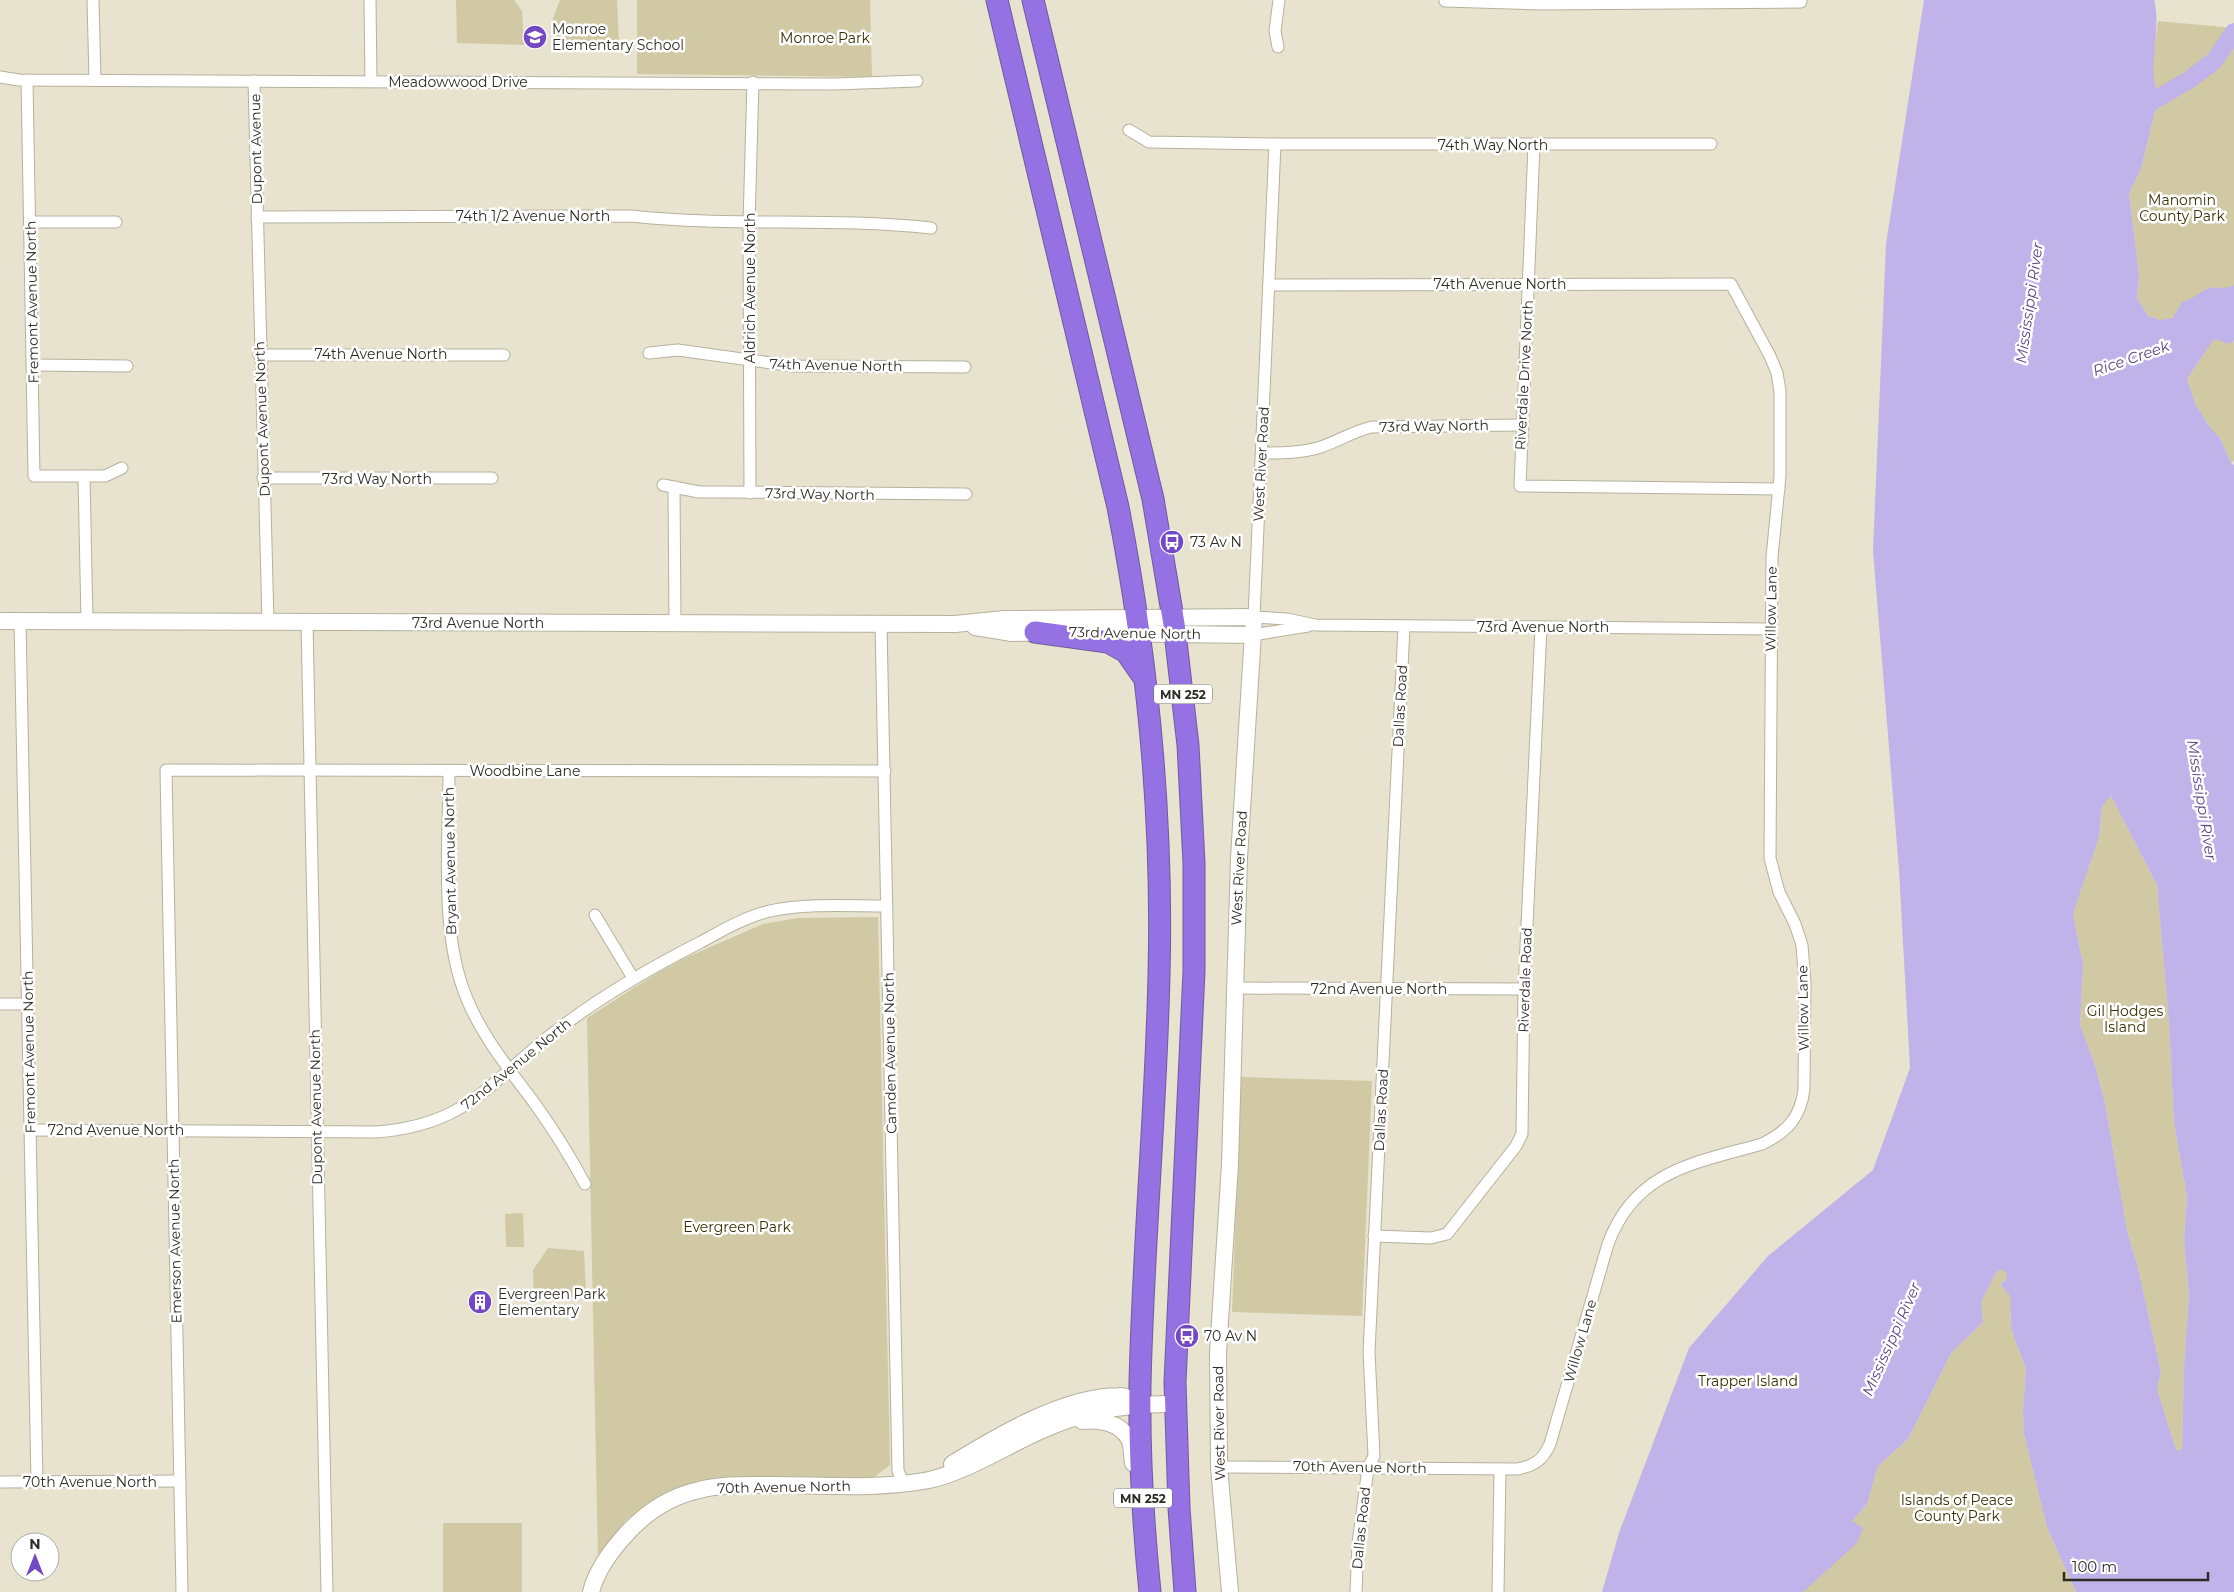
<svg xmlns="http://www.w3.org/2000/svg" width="2234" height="1592" font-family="Montserrat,sans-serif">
<rect width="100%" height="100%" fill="#e7e3ce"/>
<g fill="#d1c9a4">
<polygon points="456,0 514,0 522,11 524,45 457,43"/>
<polygon points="560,0 617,0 619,44 552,45 552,21"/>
<polygon points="637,0 870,0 872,77 637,74"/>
<path d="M2158,21L2234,28V461L2231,463L2221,440L2207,423L2195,403L2187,379L2201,358L2161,320L2148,316L2137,298L2139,275L2129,193L2141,169L2155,111L2162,98C2145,79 2156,44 2158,21Z"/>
<polygon points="2111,796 2157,885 2169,1022 2174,1122 2187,1197 2184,1238 2189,1295 2184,1366 2182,1450 2176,1450 2157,1389 2161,1372 2138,1268 2127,1230 2105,1103 2094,1062 2080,1025 2083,965 2073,914 2099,837 2102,807"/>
<polygon points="878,917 890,1465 873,1478 775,1478 650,1503 626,1520 598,1559 587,1018 657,973 685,958 763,924 798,918"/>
<polygon points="1241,1077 1372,1081 1362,1316 1232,1312"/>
<polygon points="523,1213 524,1247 506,1247 505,1214"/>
<polygon points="548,1248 584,1251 586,1294 583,1296 536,1298 534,1297 533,1270"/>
<polygon points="2001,1269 2007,1274 2006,1280 2000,1284 2010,1296 2011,1329 2026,1369 2023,1411 2024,1434 2047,1527 2076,1592 1803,1592 1852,1521 1867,1504 1878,1466 1908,1439 1951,1353 1983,1322 1981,1302 1996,1273"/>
<rect x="443" y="1523" width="79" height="69"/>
</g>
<path fill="#bfb3e9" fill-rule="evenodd" d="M1924,0H2154C2163,30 2143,77 2162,98L2155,111L2141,169L2129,193L2139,275L2137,298L2148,316L2161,320L2173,318L2182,302C2192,299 2198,294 2207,289C2216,285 2225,291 2234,285V340L2230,344L2214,339L2187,379L2195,403L2207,423L2221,440L2231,463L2234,465V1592H2076L2047,1527L2024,1434L2023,1411L2026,1369L2011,1329L2010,1296L2000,1284L2006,1280L2007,1274L2001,1269L1996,1273L1981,1302L1983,1322L1951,1353L1908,1439L1878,1466L1867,1504L1852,1521L1863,1528L1857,1543L1803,1592H1602L1619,1533L1689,1348L1768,1256L1873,1170L1910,1068L1899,870L1873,551L1886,244ZM2111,796L2157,885L2169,1022L2174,1122L2187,1197L2184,1239L2189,1295L2184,1366L2182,1450H2176L2157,1389L2161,1372L2138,1268L2127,1230L2105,1103L2094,1062L2080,1025L2083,965L2073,914L2099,837L2102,807Z"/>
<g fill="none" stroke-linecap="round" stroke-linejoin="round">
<polyline stroke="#bfb3e9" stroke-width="18" points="2141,108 2189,80 2214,61 2234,32"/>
<g stroke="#b5b19d" stroke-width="13">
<g id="street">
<polyline points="93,0 95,80"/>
<polyline points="370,0 371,81"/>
<polyline points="1445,1 1541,4 1801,2"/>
<polyline points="1278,47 1275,31 1279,0"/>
<polyline points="0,77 19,80 835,84 917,81"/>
<polyline points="27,80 34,476 105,476 122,468"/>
<polyline points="254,81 268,622"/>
<polyline points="1129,130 1149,142 1275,144 1711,144"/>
<polyline points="1275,144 1254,617 1287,619 1315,625 1771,629"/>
<polyline points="1534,145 1520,486 1779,489"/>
<path d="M257,217L631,216C731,227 831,217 931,228"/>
<polyline points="31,222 116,222"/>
<polyline points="649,353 678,350 793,366 965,367"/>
<polyline points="259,355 504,355"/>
<polyline points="33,365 127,366"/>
<path d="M1262,453C1282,453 1301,453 1321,447C1338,441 1354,431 1372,427L1521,425"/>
<polyline points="84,476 87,621"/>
<polyline points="263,478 492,478"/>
<polyline points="663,485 699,492 724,492 966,494"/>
<polyline points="674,487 675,624"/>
<polyline points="750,493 749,223 753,82"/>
<polyline points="20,621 37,1482"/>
<polyline points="307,622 327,1592"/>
<polyline points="881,624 898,1471 903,1482"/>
<polyline points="1253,635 1308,626"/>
<path d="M449,771C449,842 439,933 467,999C483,1038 510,1070 535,1104C553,1129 570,1156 585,1184"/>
<polyline points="595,915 633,978"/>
<polyline points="1234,988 1524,989"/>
<polyline points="0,1004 28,1004"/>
<path d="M30,1130L376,1132C468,1125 489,1082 556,1031C601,996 650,968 701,942C723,930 745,917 770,911C808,903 848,906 887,906"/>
<polyline points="1374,1236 1431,1238 1447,1234 1516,1146 1522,1134 1524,989 1541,627"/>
<path d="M1219,1467L1517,1469C1534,1466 1543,1460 1550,1444L1608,1244C1635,1170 1695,1163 1762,1144C1787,1132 1801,1117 1804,1089L1805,983L1802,945L1795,924L1779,892L1770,858L1772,557L1780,476V391L1777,373L1770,356L1731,284L1269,285"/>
<polyline points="0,1482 180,1481"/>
<polyline points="182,1592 166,770 885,771"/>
<polyline points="1356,1592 1358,1543 1368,1468 1374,1456 1369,1352 1404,627"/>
<polyline points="1498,1592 1500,1469"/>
</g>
</g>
<g stroke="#b5b19d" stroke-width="18">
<g id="secondary">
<polyline points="0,621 955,624 1004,619 1254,617 1239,858 1230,1164 1218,1353 1219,1467 1230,1592"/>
<polyline points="975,627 1012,633 1047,632"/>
<polyline points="1092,633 1253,635"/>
<path d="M1082,1421C1098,1419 1120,1422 1129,1439C1132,1445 1132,1456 1133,1463"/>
<path d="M952,1464C997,1436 1065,1396 1119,1396C1125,1395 1134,1401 1140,1404"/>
<path d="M591,1592C596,1572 608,1555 621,1540C641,1516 668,1497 699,1490C722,1484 747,1485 771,1485C823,1485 878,1490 929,1480C966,1472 1006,1446 1040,1431C1083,1411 1128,1403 1176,1404"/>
</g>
</g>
<g stroke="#705aa0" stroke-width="23">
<g id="highway">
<path d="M997,0L1118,507C1148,661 1163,818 1159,975C1156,1111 1143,1248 1140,1384C1139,1454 1143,1523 1150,1592"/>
<polyline points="1033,0 1153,499 1174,624 1188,745 1194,863 1194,971 1175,1382 1179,1508 1185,1592"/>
<polyline points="1035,632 1108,642 1126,652 1142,675"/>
</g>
</g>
<use href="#street" stroke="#fff" stroke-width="11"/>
<use href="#secondary" stroke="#fff" stroke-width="16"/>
<use href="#highway" stroke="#9472e3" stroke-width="21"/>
</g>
<defs>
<g id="school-disc" transform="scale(1.25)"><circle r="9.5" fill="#7249c2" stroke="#fff"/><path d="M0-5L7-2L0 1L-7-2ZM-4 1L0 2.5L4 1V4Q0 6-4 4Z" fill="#fff"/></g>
<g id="bus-disc" transform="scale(1.25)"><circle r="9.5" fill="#7249c2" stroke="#fff"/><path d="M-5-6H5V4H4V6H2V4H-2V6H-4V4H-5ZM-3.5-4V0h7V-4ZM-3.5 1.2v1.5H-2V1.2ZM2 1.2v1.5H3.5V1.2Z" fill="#fff"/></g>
<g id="building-disc" transform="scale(1.25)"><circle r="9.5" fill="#7249c2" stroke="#fff"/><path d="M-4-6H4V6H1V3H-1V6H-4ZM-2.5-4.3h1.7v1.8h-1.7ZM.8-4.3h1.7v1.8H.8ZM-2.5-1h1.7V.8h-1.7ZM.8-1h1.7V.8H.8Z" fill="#fff"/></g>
</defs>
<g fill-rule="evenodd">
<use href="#school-disc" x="535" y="37"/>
<use href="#bus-disc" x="1172" y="542"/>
<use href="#building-disc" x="480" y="1302"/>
<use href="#bus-disc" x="1187" y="1336"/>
</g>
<g text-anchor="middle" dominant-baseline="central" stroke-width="5" stroke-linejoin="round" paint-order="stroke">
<g fill="#fff" stroke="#6c6b66" stroke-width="1">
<rect x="1154" y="684.5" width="58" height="19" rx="4"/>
<rect x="1114" y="1488.5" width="58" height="19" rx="4"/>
</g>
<g font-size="12" font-weight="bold" fill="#2d2c24">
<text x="1183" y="694">MN 252</text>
<text x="1143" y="1498">MN 252</text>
</g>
<g font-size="14" fill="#2d2c24" stroke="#fff" text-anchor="start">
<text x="552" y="29">Monroe<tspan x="552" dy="16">Elementary School</tspan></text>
<text x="1190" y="542">73 Av N</text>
<text x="498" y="1294">Evergreen Park<tspan x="498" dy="16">Elementary</tspan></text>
<text x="1204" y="1336">70 Av N</text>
</g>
<g font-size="14" fill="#392f00" stroke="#fff">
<text x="825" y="38">Monroe Park</text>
<text x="2182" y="200">Manomin<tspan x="2182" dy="16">County Park</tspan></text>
<text x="2125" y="1011">Gil Hodges<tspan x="2125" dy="16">Island</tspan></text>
<text x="737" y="1227">Evergreen Park</text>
<text x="1748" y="1381">Trapper Island</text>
<text x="1957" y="1500">Islands of Peace<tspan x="1957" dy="16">County Park</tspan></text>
</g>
<g font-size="14" fill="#2d2c24" stroke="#fff">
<text x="458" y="82">Meadowwood Drive</text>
<text x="1493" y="145">74th Way North</text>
<text transform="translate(256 149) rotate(-91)">Dupont Avenue</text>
<text x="533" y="216">74th 1/2 Avenue North</text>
<text x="1500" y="284">74th Avenue North</text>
<text transform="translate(750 288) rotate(-90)">Aldrich Avenue North</text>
<text transform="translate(32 302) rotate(-91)">Fremont Avenue North</text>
<text x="381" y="354">74th Avenue North</text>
<text transform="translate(836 365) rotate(1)">74th Avenue North</text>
<text transform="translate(1524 375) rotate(-87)">Riverdale Drive North</text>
<text transform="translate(262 419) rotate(-92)">Dupont Avenue North</text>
<text transform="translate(1434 426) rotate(-1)">73rd Way North</text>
<text transform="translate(1261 464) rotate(-87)">West River Road</text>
<text x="377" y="479">73rd Way North</text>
<text transform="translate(820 494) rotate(1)">73rd Way North</text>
<text transform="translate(1771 609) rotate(-89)">Willow Lane</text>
<text x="478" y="623">73rd Avenue North</text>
<text x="1543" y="627">73rd Avenue North</text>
<text transform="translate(1135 633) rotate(1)">73rd Avenue North</text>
<text transform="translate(1400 706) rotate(-87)">Dallas Road</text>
<text x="525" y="771">Woodbine Lane</text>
<text transform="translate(450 861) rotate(-91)">Bryant Avenue North</text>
<text transform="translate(1239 868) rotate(-87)">West River Road</text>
<text transform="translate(1525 980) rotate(-88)">Riverdale Road</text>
<text x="1379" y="989">72nd Avenue North</text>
<text transform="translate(1803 1008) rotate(-91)">Willow Lane</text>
<text transform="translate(29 1052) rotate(-91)">Fremont Avenue North</text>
<text transform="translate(890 1053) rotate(-91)">Camden Avenue North</text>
<text transform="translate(516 1064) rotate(-39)">72nd Avenue North</text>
<text transform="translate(316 1107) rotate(-91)">Dupont Avenue North</text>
<text transform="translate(1381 1110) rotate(-87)">Dallas Road</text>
<text x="116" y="1130">72nd Avenue North</text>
<text transform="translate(175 1241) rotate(-91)">Emerson Avenue North</text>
<text transform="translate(1580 1341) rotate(-74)">Willow Lane</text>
<text transform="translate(1219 1423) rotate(-91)">West River Road</text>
<text transform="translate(1360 1467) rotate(1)">70th Avenue North</text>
<text x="90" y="1482">70th Avenue North</text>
<text transform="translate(784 1487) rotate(-1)">70th Avenue North</text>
<text transform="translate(1361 1528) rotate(-84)">Dallas Road</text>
</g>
<g font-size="15" font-style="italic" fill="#594688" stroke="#fff">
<text transform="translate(2029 303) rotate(-82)">Mississippi River</text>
<text transform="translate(2131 358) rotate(-19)">Rice Creek</text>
<text transform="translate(2202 800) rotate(81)">Mississippi River</text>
<text transform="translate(1891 1339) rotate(-66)">Mississippi River</text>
</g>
</g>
<g transform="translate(35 1557)"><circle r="24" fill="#ffffff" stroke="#ababa7"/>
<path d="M0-4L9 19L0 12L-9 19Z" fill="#7249c2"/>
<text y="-8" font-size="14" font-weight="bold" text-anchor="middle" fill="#2d2c24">N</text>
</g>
<path d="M2064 1572v8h144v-8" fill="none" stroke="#2d2c24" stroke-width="2.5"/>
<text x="2072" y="1572" font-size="15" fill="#2d2c24" stroke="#ffffff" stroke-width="4" paint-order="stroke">100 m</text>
</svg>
